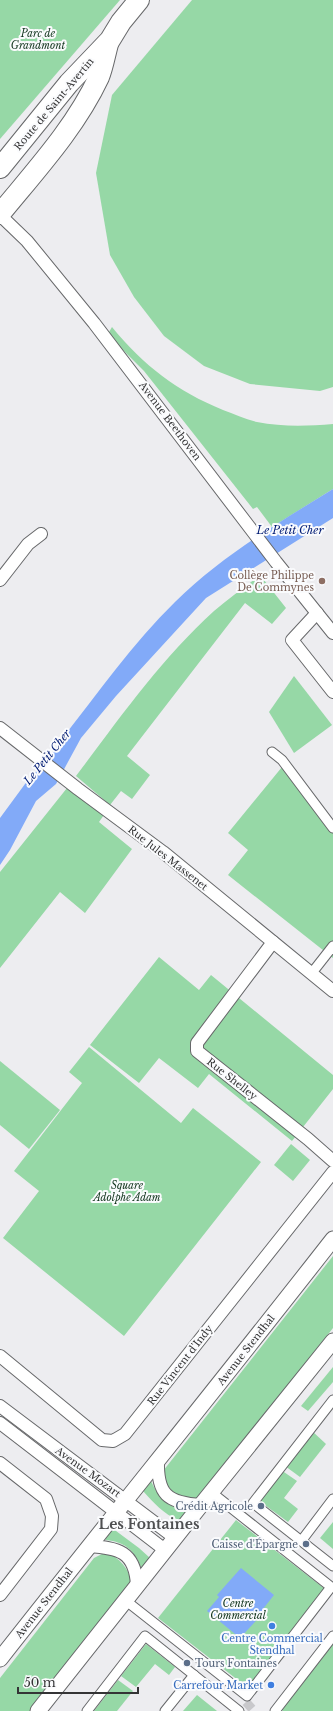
<svg xmlns="http://www.w3.org/2000/svg" width="333" height="1711" font-family="'Libre Baskerville',serif">
<rect width="100%" height="100%" fill="#ededf0"/>
<g fill="#96d8a6">
<polygon points="0,0 120,0 0,139"/>
<polygon points="192,0 333,0 333,387 320,391 250,384 204,366 164,336 134,297 110,255 96,173 112,95"/>
<path d="M112,327C144,366 177,391 223,410C234,414 245,419 257,422C282,427 308,426 333,424V489L272,527L257,507L253,509L144,371L120,347L109,332Z"/>
<path d="M260,575L286,608L272,624L245,603L127,756L150,775L132,799L121,791L110,805L76,776C119,719 161,659 214,611C229,598 245,587 260,575Z"/>
<polygon points="294,676 332,725 294,753 269,712"/>
<polygon points="282,767 333,820 333,958 228,875 248,850 228,833"/>
<polygon points="71,783 106,812 99,822 132,849 85,913 60,892 0,968 0,872"/>
<polygon points="159,957 199,990 211,975 333,1075 333,1089 292,1141 209,1074 198,1088 159,1058 139,1083 90,1045"/>
<polygon points="89,1047 181,1123 193,1108 261,1162 124,1336 3,1238 39,1191 14,1171 82,1083 69,1072"/>
<polygon points="0,1061 60,1110 29,1149 0,1125"/>
<polygon points="291,1144 310,1160 293,1181 274,1165"/>
<path d="M333,1256V1328L199,1498L195,1501C172,1497 168,1493 163,1471Z"/>
<polygon points="333,1367 333,1382 308,1411 301,1406"/>
<polygon points="312,1431 326,1444 300,1477 285,1466"/>
<polygon points="281,1470 297,1481 284,1498 298,1509 288,1522 258,1500"/>
<path d="M151,1481C159,1498 166,1507 185,1509L187,1512L179,1520C163,1514 154,1503 143,1491Z"/>
<polygon points="236,1520 325,1589 248,1688 158,1618"/>
<polygon points="333,1522 333,1549 320,1538"/>
<path d="M112,1528L139,1548L150,1558L145,1568L141,1567C134,1550 125,1542 106,1540L104,1537Z"/>
<path d="M102,1554H111C124,1563 131,1572 132,1588L34,1711H0V1678L94,1558Z"/>
<polygon points="146,1644 175,1667 169,1675 155,1664 136,1687 121,1676"/>
<polygon points="333,1644 333,1711 283,1711 282,1710"/>
<polygon points="118,1680 133,1691 117,1711 94,1711"/>
<polygon points="197,1695 217,1711 183,1711"/>
</g>
<g fill="#82aaf8">
<path d="M333,489V518L206,598L116,696L81,738L56,784L36,801L10,850L0,865V818L25,784L52,754L61,740C98,693 133,643 175,602C222,556 278,523 333,489Z"/>
<polygon points="241,1568 274,1595 263,1609 265,1611 240,1638 207,1611 219,1597 217,1595"/>
</g>
<g fill="none" stroke-linecap="round" stroke-linejoin="round">
<polyline stroke="#c8c8cb" stroke-width="9" stroke-dasharray="9 4.5" stroke-linecap="butt" points="246,1702 254,1711"/>
<g stroke="#67686a" stroke-width="11">
<g id="pedestrian">
<polyline points="272,752 282,760 333,828"/>
<polyline points="311,974 333,946"/>
<polyline points="333,1400 253,1503 333,1566"/>
<polyline points="302,1540 333,1499"/>
<polyline points="125,1600 247,1696 331,1587 211,1492"/>
<polyline points="87,1711 145,1636 239,1711"/>
<polyline points="165,1711 194,1675"/>
<polyline points="275,1711 333,1636"/>
</g>
</g>
<g stroke="#67686a" stroke-width="14">
<g id="minor">
<polyline points="0,215 27,241 94,323 276,562 333,633"/>
<polyline points="0,580 28,544 41,534"/>
<polyline points="317,613 292,640 333,692"/>
<polyline points="0,728 78,789 163,852 333,991"/>
<polyline points="273,942 197,1043 197,1051 308,1139 333,1161"/>
<polyline points="0,1356 102,1440 113,1441 125,1434 333,1172"/>
<polyline points="0,1406 175,1538"/>
<polyline points="0,1423 165,1550"/>
<path d="M158,1460C157,1494 167,1503 201,1505"/>
<polyline points="0,1463 46,1499 52,1516 51,1529 0,1595"/>
<path d="M89,1546C118,1548 135,1551 137,1585"/>
</g>
</g>
<g stroke="#67686a" stroke-width="17">
<g id="tertiary">
<path d="M0,1659C110,1519 223,1380 333,1239"/>
<polyline points="38,1711 201,1505 333,1341"/>
</g>
</g>
<g stroke="#67686a" stroke-width="22">
<g id="primary">
<polyline points="0,168 69,83 110,40 121,22 139,0"/>
<path d="M0,214C36,170 75,128 99,77C103,67 105,55 108,44"/>
</g>
</g>
<use href="#pedestrian" stroke="#fff" stroke-width="9"/>
<use href="#minor" stroke="#fff" stroke-width="12"/>
<use href="#tertiary" stroke="#fff" stroke-width="15"/>
<use href="#primary" stroke="#fff" stroke-width="20"/>
</g>
<circle fill="#8d6e63" stroke="#fafbfd" stroke-width="1.5" cx="322" cy="581" r="4"/>
<g fill="#5c6f8a" stroke="#fafbfd" stroke-width="1.5">
<circle cx="261" cy="1506" r="4"/>
<circle cx="306" cy="1544" r="4"/>
<circle cx="187" cy="1663" r="4"/>
</g>
<g fill="#3f7fe0" stroke="#fafbfd" stroke-width="1.5">
<circle cx="272" cy="1626" r="4"/>
<circle cx="271" cy="1685" r="4"/>
</g>
<g text-anchor="middle" dominant-baseline="central" stroke-width="4" stroke-linejoin="round" paint-order="stroke">
<g font-size="10" font-style="italic" fill="#0f331b" stroke="#fafbfd">
<text x="38" y="33">Parc de<tspan x="38" dy="12">Grandmont</tspan></text>
<text x="127" y="1185">Square<tspan x="127" dy="12">Adolphe Adam</tspan></text>
<text x="238" y="1603">Centre<tspan x="238" dy="12">Commercial</tspan></text>
</g>
<g font-size="10" fill="#343435" stroke="#fafbfd">
<text transform="translate(54 104) rotate(-50)">Route de Saint-Avertin</text>
<text transform="translate(170 421) rotate(53)">Avenue Beethoven</text>
<text transform="translate(168 858) rotate(38)">Rue Jules Massenet</text>
<text transform="translate(232 1079) rotate(38)">Rue Shelley</text>
<text transform="translate(246 1350) rotate(-52)">Avenue Stendhal</text>
<text transform="translate(180 1365) rotate(-52)">Rue Vincent d'Indy</text>
<text transform="translate(88 1472) rotate(36)">Avenue Mozart</text>
<text transform="translate(44 1603) rotate(-52)">Avenue Stendhal</text>
</g>
<g font-size="10" fill="#785e54" stroke="#fafbfd" text-anchor="end">
<text x="314" y="575">Collège Philippe<tspan x="314" dy="12">De Commynes</tspan></text>
</g>
<g font-size="10" fill="#4e5e75" stroke="#fafbfd" text-anchor="end">
<text x="253" y="1506">Crédit Agricole</text>
<text x="298" y="1544">Caisse d'Épargne</text>
<text x="195" y="1663" text-anchor="start">Tours Fontaines</text>
</g>
<g font-size="10" fill="#366cbe" stroke="#fafbfd">
<text x="272" y="1638">Centre Commercial<tspan x="272" dy="12">Stendhal</tspan></text>
<text x="263" y="1685" text-anchor="end">Carrefour Market</text>
</g>
<g font-size="11" font-style="italic" fill="#001b73" stroke="#fafbfd">
<text x="290" y="530">Le Petit Cher</text>
<text transform="translate(47 757) rotate(-51)">Le Petit Cher</text>
</g>
<g font-size="14" font-weight="bold" fill="#4e4f51" stroke="#fafbfd">
<text x="149" y="1524">Les Fontaines</text>
</g>
</g>
<path d="M18 1687v6h120v-6" fill="none" stroke="#343435" stroke-width="2"/>
<text x="24" y="1687" font-size="12" fill="#343435" stroke="#fafbfd" stroke-width="3" paint-order="stroke">50 m</text>
</svg>
